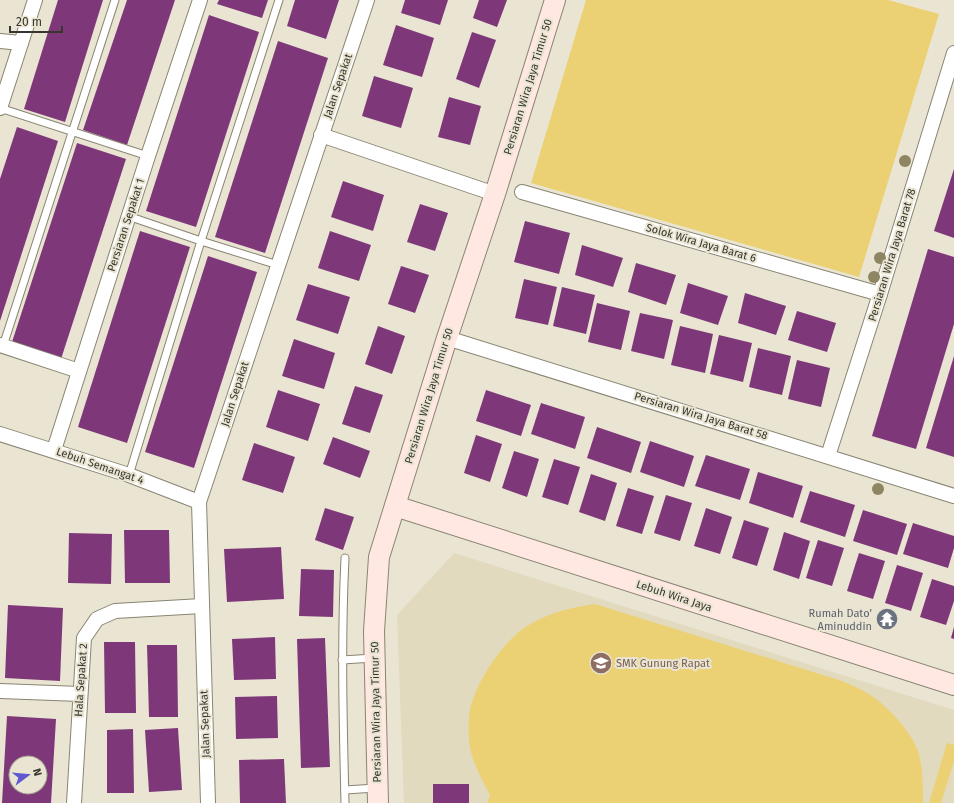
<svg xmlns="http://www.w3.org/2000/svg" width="954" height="803" font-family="'Fira Sans',sans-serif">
<rect width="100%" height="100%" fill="#eae5d2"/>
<polygon fill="#e1dabf" points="454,553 954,710 954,803 404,803 397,615"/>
<g fill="#ebd173">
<polygon points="586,0 888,0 939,14 859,277 531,183"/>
<path d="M595,604L842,681C851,685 859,688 867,693C885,703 911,731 918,751C923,767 923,786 923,803H487L490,795C481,778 471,760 469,741C468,728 468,711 473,699C482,673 507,636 532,623C552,612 573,607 595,604Z"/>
<polygon points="947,743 954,745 954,761 941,803 929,803"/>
</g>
<g fill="#7e387a" fill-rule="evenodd">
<polygon points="58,0 103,0 65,122 24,109"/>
<polygon points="127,0 175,0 127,145 83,130"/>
<polygon points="219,0 268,0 262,18 217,4"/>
<polygon points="295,0 339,0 326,39 287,26"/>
<polygon points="405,0 448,0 440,25 401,13"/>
<polygon points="479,0 507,0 497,27 473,18"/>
<polygon points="209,15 259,32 196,227 146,211"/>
<polygon points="396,25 434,38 422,77 383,65"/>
<polygon points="472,32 496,40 479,88 456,79"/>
<polygon points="278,41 328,58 265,253 215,237"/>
<polygon points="374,76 413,88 401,128 362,116"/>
<polygon points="449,97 481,106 470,145 438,137"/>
<polygon points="17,127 58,141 0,321 0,179"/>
<polygon points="77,143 126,159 61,359 12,342"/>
<polygon points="954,169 954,238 934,231"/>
<polygon points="343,181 384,195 373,231 331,217"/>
<polygon points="420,204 448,213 435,251 407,242"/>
<polygon points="525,221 570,233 559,274 514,262"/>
<polygon points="140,231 190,247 127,443 78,427"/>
<polygon points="330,231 371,245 359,281 318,268"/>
<polygon points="582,245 623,258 613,287 575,275"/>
<polygon points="928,249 954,257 954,324 916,449 872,436"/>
<polygon points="208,256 257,272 194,468 145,452"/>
<polygon points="636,263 676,275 666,305 628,292"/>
<polygon points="401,266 429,275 415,313 388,304"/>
<polygon points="524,279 557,287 548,325 515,318"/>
<polygon points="688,283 728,296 718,325 680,313"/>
<polygon points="308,284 350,297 338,334 296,320"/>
<polygon points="562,287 595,295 586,334 553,326"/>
<polygon points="745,293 786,306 776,335 738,323"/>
<polygon points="597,303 630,311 621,350 588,342"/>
<polygon points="797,311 836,323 827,352 788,340"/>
<polygon points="640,313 673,320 664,359 631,351"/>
<polygon points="378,326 405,336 392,374 365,364"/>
<polygon points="680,326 713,334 705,373 671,365"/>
<polygon points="719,335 752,343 743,382 710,374"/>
<polygon points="294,339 335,353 324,389 282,376"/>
<polygon points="758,348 791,356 782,395 749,387"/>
<polygon points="954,356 954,457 926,448"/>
<polygon points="797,360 830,368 821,407 788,399"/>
<polygon points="355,386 383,395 370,433 342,424"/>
<polygon points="278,390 320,404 308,441 266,427"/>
<polygon points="486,390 531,405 521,436 476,421"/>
<polygon points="541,403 585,417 575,449 531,434"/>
<polygon points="597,427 641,442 631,473 587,458"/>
<polygon points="476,435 502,444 490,482 464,473"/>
<polygon points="333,437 370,451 360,478 323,464"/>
<polygon points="650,441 694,456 684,487 640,472"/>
<polygon points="254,443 295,457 283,493 242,480"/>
<polygon points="514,451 539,459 527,497 502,488"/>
<polygon points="706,455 750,469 740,500 695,486"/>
<polygon points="554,459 580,467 568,505 542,497"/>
<polygon points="758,472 803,486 793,518 749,503"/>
<polygon points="591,474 617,483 605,521 579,512"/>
<polygon points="628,488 654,496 642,534 616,526"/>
<polygon points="810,491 855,505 845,537 800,522"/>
<polygon points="666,495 692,503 680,541 654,533"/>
<polygon points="325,508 354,517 343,550 315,540"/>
<polygon points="706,508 732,517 720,554 694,546"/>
<polygon points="863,510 907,524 897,555 853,541"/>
<polygon points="744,520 769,528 757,566 732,558"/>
<polygon points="913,523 954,536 954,548 948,568 903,554"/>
<polygon points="124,530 169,530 170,583 125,583"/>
<polygon points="784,532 810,541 799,579 773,570"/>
<polygon points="69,533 112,534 111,584 68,583"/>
<polygon points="818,540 844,548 832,586 806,578"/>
<polygon points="281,547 284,599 227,602 224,549"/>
<polygon points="859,553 885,561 873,599 847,591"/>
<polygon points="897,565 923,573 911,611 885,603"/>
<polygon points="301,569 334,570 333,617 299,616"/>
<polygon points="932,579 954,586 954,601 946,625 920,617"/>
<polygon points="8,605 63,608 60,681 5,678"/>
<polygon points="954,627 954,639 951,638"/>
<polygon points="275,637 276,679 234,680 232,639"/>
<polygon points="325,638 330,767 301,768 297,639"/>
<polygon points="104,642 135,642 136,713 105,713"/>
<polygon points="147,645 177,645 178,717 149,717"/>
<polygon points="277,696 278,738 236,739 235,697"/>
<path d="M7,716L56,719L51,803H2ZM16,763H40V787H16Z"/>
<polygon points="178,728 182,790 149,792 145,730"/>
<polygon points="133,729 134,793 107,793 107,730"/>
<polygon points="284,759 286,803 240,803 239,760"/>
<rect x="433" y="784" width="36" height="19"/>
</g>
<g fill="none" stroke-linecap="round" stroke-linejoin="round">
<g stroke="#898573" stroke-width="9">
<g id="lane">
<polyline points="0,108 148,156"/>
<polyline points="128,216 201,241 278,265"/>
<polyline points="3,346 115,0"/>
<polyline points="129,475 201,241 279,0"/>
<path d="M345,558C341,640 343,721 345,803"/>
<polyline points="342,660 374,658"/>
<polyline points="345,790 376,788"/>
</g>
</g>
<g stroke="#898573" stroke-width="16">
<g id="street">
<polyline points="0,41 21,43"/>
<polyline points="0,108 35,0"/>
<polyline points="321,135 495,194"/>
<polyline points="522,192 880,294"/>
<polyline points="447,338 954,496"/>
<polyline points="0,345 79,371"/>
<polyline points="0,434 129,475 199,502"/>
<polyline points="54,450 148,156 200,0"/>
<polyline points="828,456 880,294 954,53"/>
<polyline points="0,691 80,694"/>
<polyline points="74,803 84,638 97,619 115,611 202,606"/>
<polyline points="208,803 199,502 367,0"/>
</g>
</g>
<g stroke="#898573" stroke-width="22">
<g id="secondary">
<polyline points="395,506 954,685"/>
<polyline points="378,803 374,631 379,557 447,338 495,194 555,0"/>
</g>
</g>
<use href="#lane" stroke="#fff" stroke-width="7"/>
<use href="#street" stroke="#fff" stroke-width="14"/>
<use href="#secondary" stroke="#ffe8e1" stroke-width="20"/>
</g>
<g fill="#8e8563">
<circle cx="905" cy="161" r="6"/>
<circle cx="880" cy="258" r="6"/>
<circle cx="874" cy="277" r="6"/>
<circle cx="878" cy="489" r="6"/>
</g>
<defs>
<g id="temple-disc" transform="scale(1.15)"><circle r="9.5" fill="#6b7280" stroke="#eae5d2"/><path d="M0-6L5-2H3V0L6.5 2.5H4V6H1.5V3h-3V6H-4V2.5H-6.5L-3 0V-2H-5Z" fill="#fff"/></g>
<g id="school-disc" transform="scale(1.15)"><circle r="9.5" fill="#8d6e63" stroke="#eae5d2"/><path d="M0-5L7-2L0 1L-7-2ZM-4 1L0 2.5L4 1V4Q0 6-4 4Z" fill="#fff"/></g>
</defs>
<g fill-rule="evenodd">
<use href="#temple-disc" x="887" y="619"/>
<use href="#school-disc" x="601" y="663"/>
</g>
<g text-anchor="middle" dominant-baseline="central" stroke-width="4" stroke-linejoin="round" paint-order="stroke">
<g font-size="11" fill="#37352e" stroke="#eae5d2">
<text transform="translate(338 86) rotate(-71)">Jalan Sepakat</text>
<text transform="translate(528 87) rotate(-73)">Persiaran Wira Jaya Timur 50</text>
<text transform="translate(126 225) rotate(-72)">Persiaran Sepakat 1</text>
<text transform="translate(701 243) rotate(16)">Solok Wira Jaya Barat 6</text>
<text transform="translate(892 255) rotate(-73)">Persiaran Wira Jaya Barat 78</text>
<text transform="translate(235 394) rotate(-72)">Jalan Sepakat</text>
<text transform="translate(429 396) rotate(-73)">Persiaran Wira Jaya Timur 50</text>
<text transform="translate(701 416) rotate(17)">Persiaran Wira Jaya Barat 58</text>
<text transform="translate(100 466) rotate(19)">Lebuh Semangat 4</text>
<text transform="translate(674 596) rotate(18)">Lebuh Wira Jaya</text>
<text transform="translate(81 680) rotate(-86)">Hala Sepakat 2</text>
<text transform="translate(376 712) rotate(-91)">Persiaran Wira Jaya Timur 50</text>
<text transform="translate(205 724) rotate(-92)">Jalan Sepakat</text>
</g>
<g font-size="11" fill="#5b616d" stroke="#eae5d2" text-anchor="end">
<text x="872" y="613">Rumah Dato’<tspan x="872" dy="13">Aminuddin</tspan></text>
</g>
<g font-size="11" fill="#785e54" stroke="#eae5d2" text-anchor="start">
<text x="616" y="663">SMK Gunung Rapat</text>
</g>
</g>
<g transform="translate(28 775) rotate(74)"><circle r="19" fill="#eae5d2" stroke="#a29f90"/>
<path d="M0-3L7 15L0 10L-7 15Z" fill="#6058d0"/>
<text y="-6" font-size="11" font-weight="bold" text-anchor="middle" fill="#37352e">N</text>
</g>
<path d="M10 26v6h52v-6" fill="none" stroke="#37352e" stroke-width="2"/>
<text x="16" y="26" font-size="12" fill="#37352e" stroke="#eae5d2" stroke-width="3" paint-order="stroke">20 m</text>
</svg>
